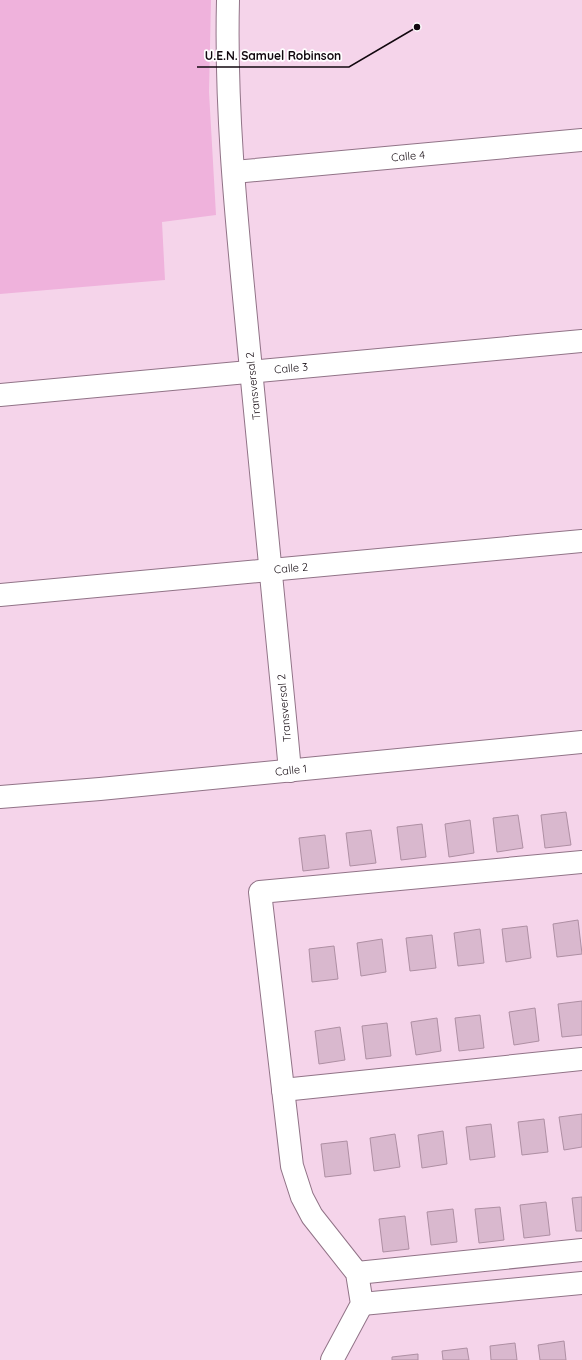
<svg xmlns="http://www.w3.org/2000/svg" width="582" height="1360" font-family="Quicksand,sans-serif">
<rect width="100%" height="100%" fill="#f5d4ea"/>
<polygon fill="#efb2dc" points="0,0 211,0 209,92 216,215 162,222 165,280 0,294"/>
<g fill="#d9b8ce" stroke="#ae8fa3">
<polygon points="566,812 571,845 545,848 541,815"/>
<polygon points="518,815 523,848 497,852 493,818"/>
<polygon points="470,820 474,853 449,857 445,824"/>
<polygon points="422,824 426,857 401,860 397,827"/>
<polygon points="371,830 376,863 350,866 346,833"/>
<polygon points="325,835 329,868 303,871 299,838"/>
<polygon points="578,920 582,954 557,957 553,924"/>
<polygon points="527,926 531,958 506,962 502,929"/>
<polygon points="480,929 484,963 458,966 454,933"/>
<polygon points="432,935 436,968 410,971 406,938"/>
<polygon points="382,939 386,972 361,976 357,943"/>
<polygon points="334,946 338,979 312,982 309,949"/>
<polygon points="582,1001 582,1035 562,1037 558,1004"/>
<polygon points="535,1008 539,1041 514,1045 509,1012"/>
<polygon points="480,1015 484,1048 459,1051 455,1018"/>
<polygon points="437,1018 441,1051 416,1055 411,1022"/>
<polygon points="387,1023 391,1056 366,1059 362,1026"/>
<polygon points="340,1027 345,1060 319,1064 315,1031"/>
<polygon points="582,1114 582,1147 564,1150 559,1117"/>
<polygon points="544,1119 548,1152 522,1155 518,1122"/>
<polygon points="491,1124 495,1157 470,1160 466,1127"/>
<polygon points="443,1131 447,1164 422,1168 418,1135"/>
<polygon points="395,1134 400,1167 374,1171 370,1138"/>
<polygon points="347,1141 351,1174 325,1177 321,1144"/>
<polygon points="582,1197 582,1231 576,1231 572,1198"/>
<polygon points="546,1202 550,1235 524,1238 520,1205"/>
<polygon points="500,1207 504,1240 479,1243 475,1209"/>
<polygon points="453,1209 457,1242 431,1245 427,1212"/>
<polygon points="405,1216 409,1249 383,1252 379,1219"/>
<polygon points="564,1341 566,1360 540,1360 538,1345"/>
<polygon points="515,1343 517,1360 491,1360 490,1346"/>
<polygon points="467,1348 469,1360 443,1360 442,1351"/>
<polygon points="418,1354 418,1360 392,1360 392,1357"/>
</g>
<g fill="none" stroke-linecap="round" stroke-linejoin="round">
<g stroke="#917387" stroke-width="24">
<g id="minor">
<path d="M228,0C225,117 238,233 249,349C263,489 277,630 290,771"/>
<polyline points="234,172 582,140"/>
<polyline points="0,395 582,341"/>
<polyline points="0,595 582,541"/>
<polyline points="0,797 100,789 582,742"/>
<polyline points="283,1090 582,1059"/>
<polyline points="357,1273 582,1250"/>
<polyline points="362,1304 582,1283"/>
<polyline points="332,1360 362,1304 357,1273 312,1216 302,1197 292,1166 260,892 582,862"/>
</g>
</g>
<use href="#minor" stroke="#fff" stroke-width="22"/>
</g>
<g text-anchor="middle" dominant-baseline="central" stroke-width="3.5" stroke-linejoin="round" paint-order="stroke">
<g font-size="11" fill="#12080f" stroke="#fff">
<text transform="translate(408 156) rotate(-5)">Calle 4</text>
<text transform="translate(291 368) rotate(-5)">Calle 3</text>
<text transform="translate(253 386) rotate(-96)">Transversal 2</text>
<text transform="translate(291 568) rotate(-5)">Calle 2</text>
<text transform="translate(284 708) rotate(-95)">Transversal 2</text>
<text transform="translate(291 770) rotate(-6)">Calle 1</text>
</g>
</g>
<path fill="none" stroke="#12080f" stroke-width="1.5" d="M417 27L349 67H197"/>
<circle fill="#12080f" stroke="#fff" stroke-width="1.5" cx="417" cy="27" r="4"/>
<g font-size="12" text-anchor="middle" font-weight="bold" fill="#12080f" stroke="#fff" stroke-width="3.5" stroke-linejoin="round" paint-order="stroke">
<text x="273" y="60">U.E.N. Samuel Robinson</text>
</g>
</svg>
